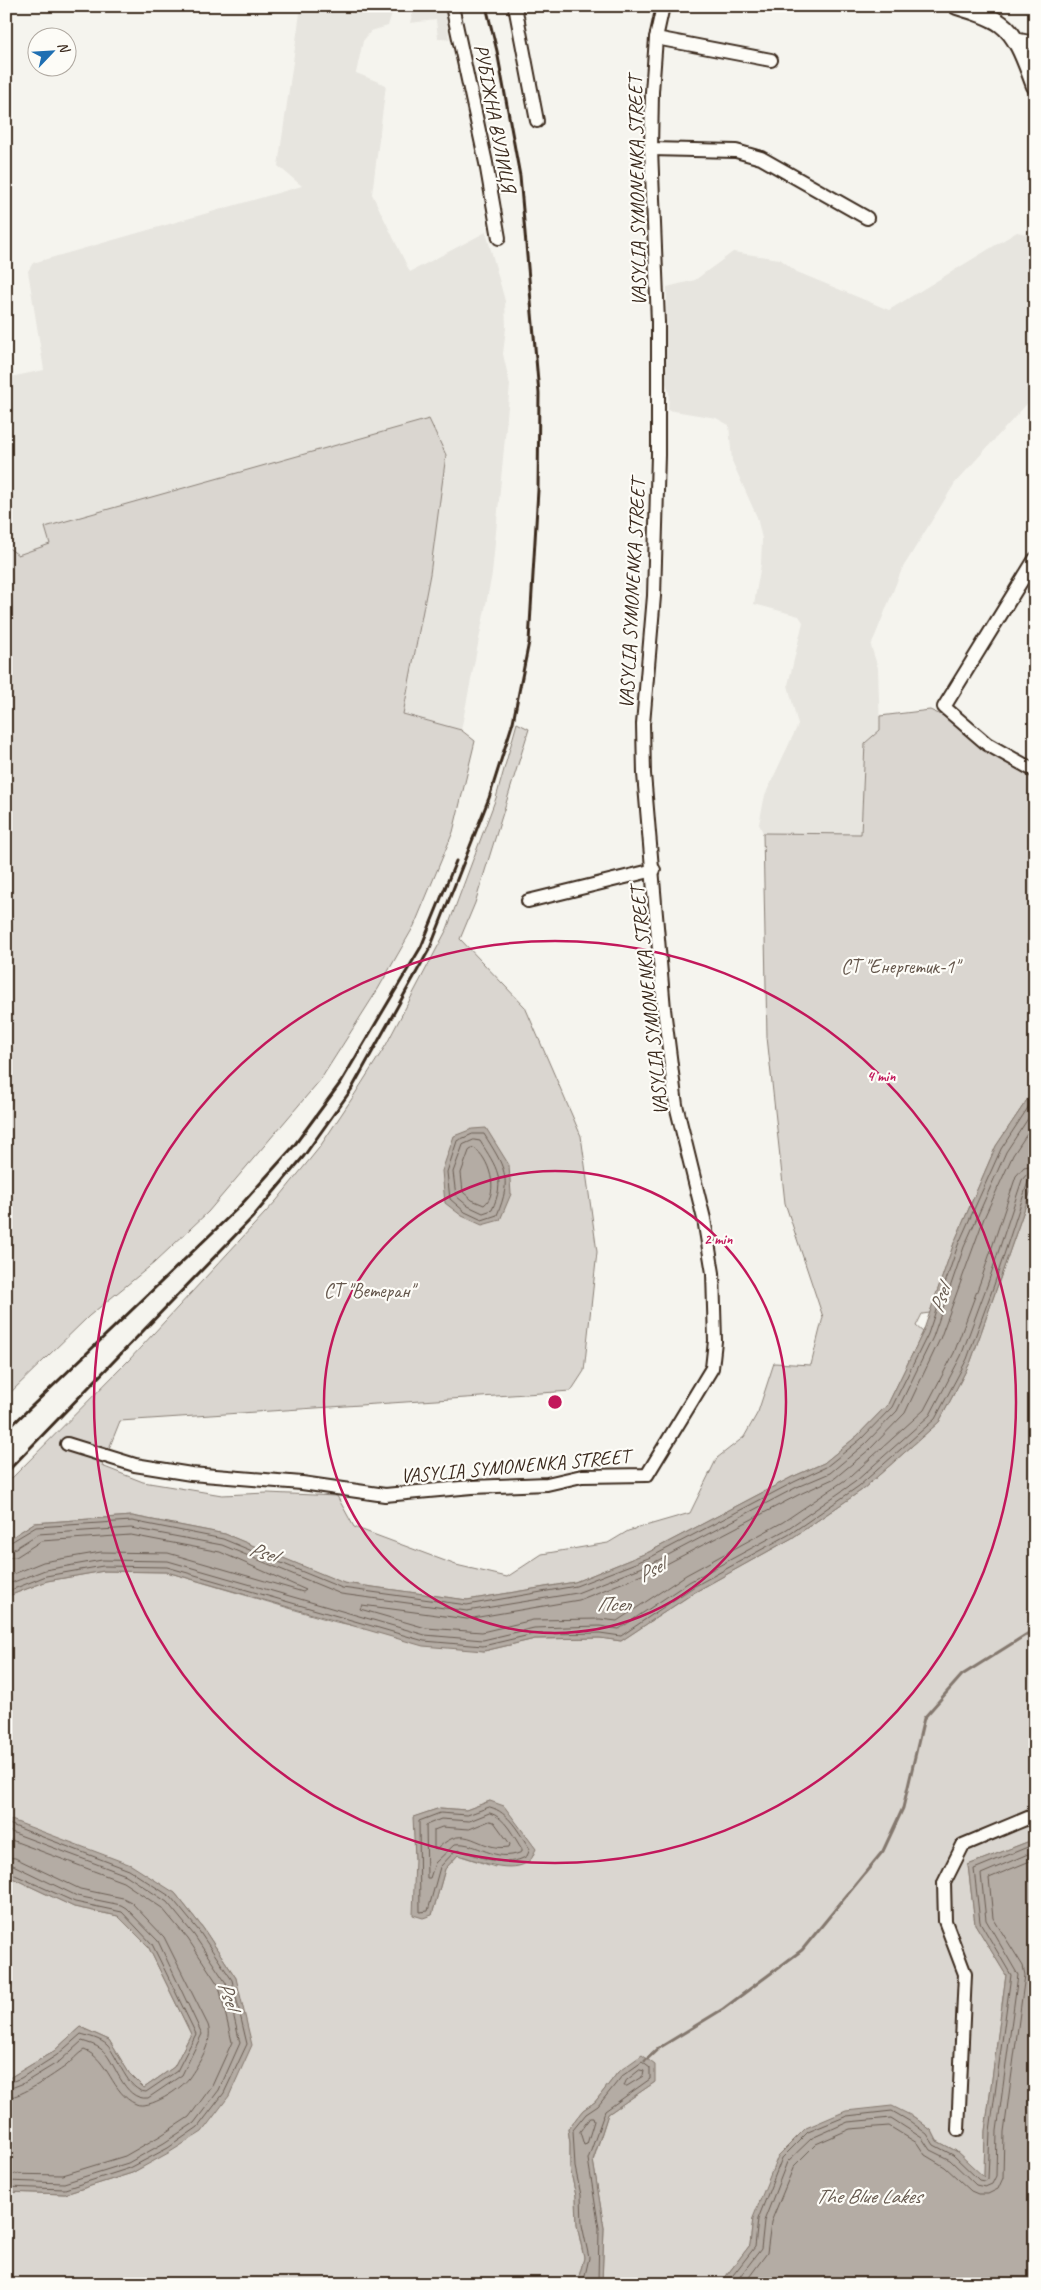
<svg xmlns="http://www.w3.org/2000/svg" width="1041" height="2290" font-family="Caveat,sans-serif">
<rect width="100%" height="100%" fill="#f5f4ee"/>
<filter id="ink" filterUnits="userSpaceOnUse"><feTurbulence type="fractalNoise" baseFrequency=".02" numOctaves="2"/><feDisplacementMap in="SourceGraphic" scale="10" xChannelSelector="R" yChannelSelector="G"/><feConvolveMatrix kernelMatrix="1 2 1 2 8 2 1 2 1" color-interpolation-filters="sRGB"/></filter>
<g filter="url(#ink)">
<g fill="#e7e5df">
<polygon points="301,6 394,6 388,26 371,31 363,41 356,73 386,85 372,194 410,272 486,232 505,301 506,328 503,354 510,385 492,574 461,730 403,714 430,574 45,527 50,544 18,555 6,546 6,378 44,370 28,271 33,263 302,186 278,166"/>
<polygon points="414,6 445,6 449,39 438,38 436,20 410,23"/>
<polygon points="1017,232 1035,236 1035,395 955,483 902,569 871,646 878,668 880,730 865,743 861,834 763,833 759,824 765,795 798,725 788,685 803,622 799,616 754,604 761,564 762,539 757,517 732,461 729,425 716,418 668,410 669,393 665,380 667,287 695,280 733,252 780,259 797,272 889,310"/>
</g>
<g fill="#dad6d0" stroke="#8a8077" fill-rule="evenodd">
<polygon points="429,419 446,455 430,574 403,714 461,730 475,741 453,832 414,926 378,989 321,1079 208,1212 154,1263 89,1316 6,1397 6,928 9,917 11,806 6,777 6,546 18,555 50,544 45,527"/>
<polygon points="930,710 959,723 990,752 1035,778 1035,1088 996,1146 954,1243 930,1313 922,1314 916,1326 923,1332 888,1404 857,1436 824,1463 792,1477 649,1552 575,1582 467,1600 343,1583 225,1534 132,1516 34,1523 6,1541 6,1484 129,1360 277,1200 319,1148 351,1100 386,1045 447,929 496,798 517,723 529,729 475,903 460,939 525,1007 581,1136 597,1252 584,1371 571,1391 120,1421 102,1466 143,1482 222,1495 267,1493 337,1496 354,1527 456,1565 507,1577 542,1554 608,1543 628,1531 690,1513 717,1458 744,1437 758,1412 774,1363 811,1365 823,1317 785,1203 767,1037 763,833 861,834 865,743 880,730 880,716"/>
<path d="M1035,1179V1839L968,1865L975,1924L1006,1975L985,2131L984,2178L956,2151L937,2141L932,2131L914,2117L753,2218L750,2245L720,2284H602L604,2228L593,2161L608,2114L655,2082L618,2072L595,2102L583,2110L568,2129L570,2143V2168L576,2196L577,2225L584,2258L577,2284H6V2192L65,2194L132,2173L202,2131L236,1978L203,1928L175,1893L6,1818V1597L47,1581L104,1571L167,1572L336,1622L484,1651L535,1639L600,1638L621,1641L695,1592L792,1538L862,1490L939,1422L971,1361ZM490,1801L495,1867L458,1855L445,1869L432,1915L415,1858L414,1817L440,1808L466,1810Z"/>
<polygon points="6,1875 74,1907 118,1916 148,1946 191,2034 174,2067 144,2088 129,2073 109,2040 80,2027 54,2051 6,2080"/>
</g>
<g fill="#b4aca4" stroke="#84786e">
<polygon points="6,777 11,806 9,917 6,928"/>
<polygon points="1035,1088 1035,1179 971,1361 939,1422 862,1490 792,1538 695,1592 621,1641 600,1638 535,1639 484,1651 423,1646 167,1572 104,1571 47,1581 6,1597 6,1541 34,1523 132,1516 225,1534 344,1583 467,1600 575,1582 649,1552 792,1477 824,1463 857,1436 888,1404 923,1332 954,1243 996,1146"/>
<polygon points="486,1128 509,1165 511,1194 500,1220 482,1225 462,1216 445,1203 442,1171 454,1136 472,1129"/>
<path d="M490,1801L504,1806L536,1849C534,1852 533,1858 530,1860C514,1876 476,1860 458,1855L445,1869L432,1915L423,1918L413,1915L415,1858L413,1817L440,1808L466,1810Z"/>
<polygon points="6,1818 131,1865 175,1893 203,1928 236,1978 252,2045 229,2096 202,2132 170,2152 132,2173 65,2194 6,2192 6,2080 54,2051 80,2027 109,2040 129,2073 144,2088 174,2067 191,2034 148,1946 118,1916 74,1907 6,1875"/>
<polygon points="1035,1839 1035,2284 720,2284 750,2245 753,2218 778,2156 806,2128 846,2111 892,2106 914,2117 932,2131 937,2141 956,2151 984,2177 985,2131 1006,1975 975,1924 968,1865"/>
<polygon points="642,2055 655,2065 655,2082 608,2114 593,2160 604,2228 602,2284 577,2284 584,2258 577,2225 576,2196 570,2168 570,2143 568,2129 583,2110 595,2102 618,2072"/>
</g>
<g fill="none" stroke-linecap="round" stroke-linejoin="round">
<g stroke="#6b5e54" stroke-width="1">
<polyline points="1035,1122 1013,1155 984,1218 940,1339 905,1413 870,1449 835,1478 800,1494 657,1569 579,1600 467,1619 362,1605 360,1609 426,1628 482,1632 533,1620 600,1619 617,1621 686,1575 783,1522 851,1476 924,1410 954,1353 981,1280 1016,1176 1024,1167 1035,1165"/>
<path d="M473,1134H484C504,1166 513,1178 497,1215L482,1220L465,1212L450,1199L447,1172L457,1141Z"/>
<path d="M474,1140L480,1141C497,1168 506,1179 492,1210L483,1213L468,1206L456,1196L453,1172L463,1145Z"/>
<path d="M474,1148C489,1157 500,1193 484,1205L472,1200L463,1192L461,1173L469,1151Z"/>
<polyline points="6,1545 36,1527 132,1521 223,1539 342,1588 467,1605 576,1586 651,1557 794,1482 826,1467 861,1439 892,1407 928,1334 958,1245 1001,1149 1035,1097"/>
<polyline points="6,1551 14,1549 38,1534 131,1528 222,1545 341,1594 467,1611 577,1593 653,1563 797,1487 830,1473 865,1444 897,1411 933,1337 964,1247 1006,1152 1035,1108"/>
<polyline points="6,1558 16,1557 41,1541 131,1535 220,1552 306,1590 303,1592 168,1553 101,1552 43,1562 6,1577"/>
<polyline points="6,1585 45,1570 102,1560 168,1561 425,1635 483,1640 534,1628 600,1626 619,1629 689,1582 787,1529 855,1482 930,1415 961,1356 988,1283 1022,1180 1027,1174 1035,1172"/>
<polyline points="6,1592 46,1576 103,1566 167,1567 424,1641 483,1646 534,1634 600,1633 621,1636 693,1587 790,1534 859,1486 935,1419 967,1359 994,1285 1028,1182 1035,1179"/>
<path d="M490,1807C509,1812 519,1833 530,1849L527,1856C506,1869 481,1857 460,1850L455,1851L440,1867L428,1911L420,1912L419,1821L440,1813L467,1815Z"/>
<path d="M490,1813C505,1817 514,1837 522,1849V1852C494,1864 477,1841 455,1844L435,1863L430,1878H427L426,1825L441,1819L469,1821Z"/>
<path d="M490,1821L494,1822L510,1844L509,1847C477,1852 467,1820 437,1849L434,1848V1830L442,1827L469,1829Z"/>
<polyline points="6,1823 129,1870 171,1897 199,1931 232,1980 247,2044 224,2093 198,2127 168,2148 130,2168 65,2189 6,2187"/>
<polyline points="6,1830 126,1875 167,1902 194,1935 226,1983 240,2043 219,2090 194,2123 164,2143 128,2163 64,2183 6,2181"/>
<polyline points="6,1838 123,1882 162,1908 188,1939 219,1986 232,2042 212,2086 189,2117 160,2136 125,2156 63,2175 6,2174"/>
<path d="M6,1857L15,1858L80,1889L123,1898L131,1902L164,1937L208,2025C214,2041 198,2065 189,2078C181,2089 149,2110 136,2104C111,2093 109,2059 84,2050C77,2054 72,2061 66,2066C53,2075 22,2097 6,2098"/>
<path d="M6,1864L13,1865L77,1896L121,1905L126,1908L158,1941L202,2034L182,2075L148,2098C122,2101 116,2060 101,2049C96,2045 88,2043 82,2041L60,2061L24,2083L6,2090"/>
<path d="M6,1871L75,1902L122,1912L152,1944L196,2034L177,2071L146,2092C127,2091 118,2056 107,2045C101,2039 88,2036 81,2034L57,2055L21,2078L6,2084"/>
<polygon points="640,2070 644,2071 643,2076 627,2086 624,2086 626,2081"/>
<polygon points="590,2118 593,2118 594,2121 587,2144 584,2145 580,2132"/>
<polyline points="583,2284 589,2258 582,2225 581,2195 575,2167 573,2130 586,2114 598,2106 622,2076 642,2062 650,2068 650,2079 605,2111 588,2159 599,2228 598,2284"/>
<polyline points="726,2284 755,2247 758,2219 782,2158 808,2132 847,2116 892,2111 911,2122 927,2134 934,2145 953,2155 979,2180 984,2181 988,2179 990,2131 1011,1975 980,1922 974,1869 1035,1844"/>
<polyline points="734,2284 761,2249 764,2221 787,2162 812,2138 848,2122 891,2118 922,2138 930,2150 950,2160 976,2185 985,2187 992,2184 996,2176 997,2131 1018,1975 986,1920 981,1874 1035,1851"/>
<polyline points="744,2284 767,2253 771,2222 794,2166 816,2144 850,2129 889,2126 917,2143 925,2155 945,2167 971,2191 978,2194 988,2194 998,2189 1003,2178 1004,2132 1025,1975 1023,1966 993,1918 989,1878 1035,1859"/>
</g>
<polyline stroke="#84786e" stroke-width="3" points="645,2061 659,2048 723,2009 802,1950 883,1851 903,1808 924,1718 962,1675 1035,1629"/>
<g stroke="#3b2a1e" stroke-width="16">
<g id="minor">
<polyline points="452,6 486,163 499,238"/>
<polyline points="515,6 537,121"/>
<polyline points="656,38 771,60"/>
<polyline points="1014,39 1035,43"/>
<polyline points="651,149 736,151 761,158 867,218"/>
<polyline points="1035,559 944,707 987,744 1035,771"/>
<polyline points="528,901 654,870"/>
<polyline points="67,1444 135,1465 191,1474 302,1483 385,1495 472,1487 547,1484 582,1476 647,1475 712,1368 715,1341 713,1273 704,1219 676,1105 664,1009 644,774 643,724 654,596 658,455 658,322 651,149 652,92 656,38 663,6"/>
<polyline points="958,2130 965,1974 945,1921 944,1883 963,1845 1035,1815"/>
</g>
</g>
<g stroke="#3b2a1e" stroke-width="20">
<path id="major" d="M957,6C972,11 989,15 1001,24C1019,37 1027,66 1035,86"/>
</g>
<use href="#minor" stroke="#fdfcf7" stroke-width="12"/>
<use href="#major" stroke="#fdfcf7" stroke-width="16"/>
<g stroke="#3b2a1e" stroke-width="3">
<polyline points="6,1431 239,1207 293,1147 341,1082 421,947 456,861"/>
<polyline points="6,1473 252,1218 304,1156 351,1090 430,948 489,798 513,722 529,642 538,490 539,393 520,176 497,51 486,6"/>
</g>
</g>
</g>
<g fill="none" stroke="#c2185b" stroke-width="2.5">
<circle cx="555" cy="1402" r="231"/>
<circle cx="555" cy="1402" r="461"/>
</g>
<g text-anchor="middle" dominant-baseline="central" stroke-width="4.5" stroke-linejoin="round" paint-order="stroke">
<g font-size="20" fill="#3b2a1e" stroke="#fdfcf7">
<text transform="translate(495 118) rotate(79)">РУБІЖНА ВУЛИЦЯ</text>
<text transform="translate(637 191) rotate(-91)">VASYLIA SYMONENKA STREET</text>
<text transform="translate(632 594) rotate(-87)">VASYLIA SYMONENKA STREET</text>
<text transform="translate(649 1001) rotate(-96)">VASYLIA SYMONENKA STREET</text>
<text transform="translate(515 1466) rotate(-5)">VASYLIA SYMONENKA STREET</text>
</g>
<g font-size="20" fill="#63554a" stroke="#fdfcf7">
<text x="900" y="966">СТ "Енергетик-1"</text>
<text x="369" y="1290">СТ "Ветеран"</text>
</g>
<g font-size="21" font-style="italic" fill="#65584d" stroke="#fdfcf7">
<text transform="translate(940 1299) rotate(-71)">Psel</text>
<text transform="translate(263 1552) rotate(17)">Psel</text>
<text transform="translate(651 1570) rotate(-28)">Psel</text>
<text x="613" y="1604">Псел</text>
<text transform="translate(229 1995) rotate(71)">Psel</text>
<text x="868" y="2196">The Blue Lakes</text>
</g>
</g>
<circle cx="555" cy="1402" r="8" fill="#c2185b" stroke="#fdfcf7" stroke-width="2.5"/>
<g font-size="15" text-anchor="middle" font-weight="bold" fill="#c2185b" stroke="#fdfcf7" stroke-width="4.5" stroke-linejoin="round" paint-order="stroke">
<text x="881" y="1081">4 min</text>
<text x="718" y="1244">2 min</text>
</g>
<rect width="1041" height="2290" fill="none" stroke="#fdfcf7" stroke-width="25"/>
<rect x="12" y="12" width="1016" height="2265" fill="none" stroke="#3b2a1e" stroke-width="2" filter="url(#ink)"/>
<g transform="translate(52 52) rotate(65)"><circle r="24" fill="#fdfcf7" stroke="#afa8a0"/>
<path d="M0-4L9 19L0 12L-9 19Z" fill="#1f6fb2"/>
<text y="-8" font-size="14" font-weight="bold" text-anchor="middle" fill="#3b2a1e">N</text>
</g>
</svg>
